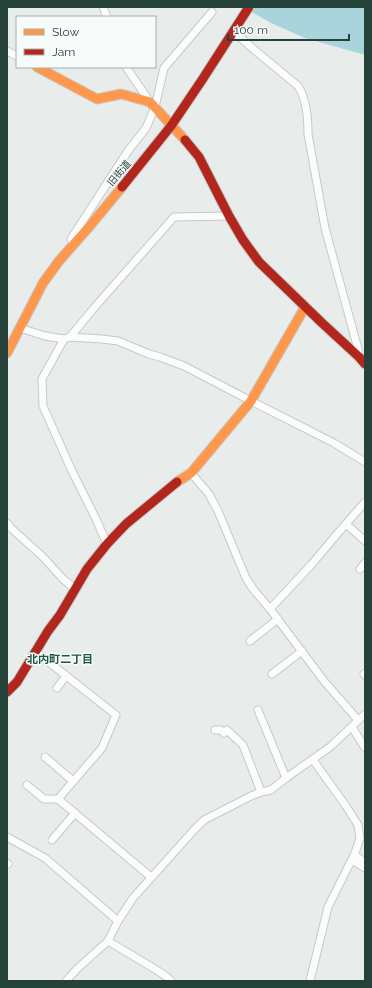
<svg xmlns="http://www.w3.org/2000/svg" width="372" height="988" font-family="Raleway,'Noto Sans JP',sans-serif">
<rect width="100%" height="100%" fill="#e8edeb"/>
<polygon fill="#a9d4db" points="243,7 365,7 365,55 305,38 271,23"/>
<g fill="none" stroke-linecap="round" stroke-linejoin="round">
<g stroke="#c5cac8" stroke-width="9">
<g id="street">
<polyline points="103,7 107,17"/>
<path d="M233,31L257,52L298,86C306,98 308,120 308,134L325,228L358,349L359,357"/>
<polyline points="7,51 17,56"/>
<polyline points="126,67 150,102"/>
<polyline points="73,245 71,239 128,151 146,128 155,107 164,68 212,12"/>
<polyline points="20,328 45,336 64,339 70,337 102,339 118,341 149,354 160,357 184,366 251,401 334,443 365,462"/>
<polyline points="70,337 94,308 174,217 229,216"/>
<polyline points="64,339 42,379 43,406 71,469 96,519 107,544"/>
<polyline points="191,473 209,494 218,511 246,578 253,589 270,609 324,681 358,720"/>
<polyline points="7,523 11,528 43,557 63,579 75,589"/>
<polyline points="346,524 365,541"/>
<polyline points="360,569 365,563"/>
<polyline points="270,609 311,565 338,533 365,502"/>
<polyline points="250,641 278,619"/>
<polyline points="36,652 116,715 102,748 58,799 151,877"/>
<polyline points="272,674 302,651"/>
<polyline points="364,674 365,675"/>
<polyline points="57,688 66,676"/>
<polyline points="258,710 286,778"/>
<polyline points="352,727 365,748"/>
<polyline points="215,730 221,730 224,733 227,730 243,745 261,792"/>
<polyline points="45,757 73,781"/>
<polyline points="27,785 44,799 58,799"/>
<polyline points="7,837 45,858 118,921"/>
<polyline points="52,840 75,813"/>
<polyline points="354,855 365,862"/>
<polyline points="352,860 365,868"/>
<polyline points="7,863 8,864"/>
<polyline points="108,941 155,969 167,977 171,981"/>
<polyline points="66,981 78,968 108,941 118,921 133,898 194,830 204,820 251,796 261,792 271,790 286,778 330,747 365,714"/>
<polyline points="310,981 328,907 355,853 360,838 358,825 346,806 313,760"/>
</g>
</g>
<g stroke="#c3cbc8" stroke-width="11">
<g id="slow">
<polyline points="37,67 97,99 121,94 150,102 185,140"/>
<polyline points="7,353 43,283 59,261 89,227 122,187"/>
<polyline points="177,482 191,473 251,401 305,307"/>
</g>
</g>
<g stroke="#c3cbc8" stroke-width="11">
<g id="jam">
<polyline points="185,140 199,157 229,216 243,240 259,262 321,322 359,357 365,364"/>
<polyline points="122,187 171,126 202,80 249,7"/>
<polyline points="7,692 17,682 48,631 60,615 87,569 107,544 126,524 177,482"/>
</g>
</g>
<use href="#street" stroke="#fcfcfc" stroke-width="7"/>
<use href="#slow" stroke="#ff974d" stroke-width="9"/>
<use href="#jam" stroke="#b3261e" stroke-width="9"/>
</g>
<g text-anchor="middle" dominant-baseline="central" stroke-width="3" stroke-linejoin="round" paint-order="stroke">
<g font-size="10" fill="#24423a" stroke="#f7fbf9">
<text transform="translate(119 173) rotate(-50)">旧街道</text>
</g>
<g font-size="11" font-weight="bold" fill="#1f5548" stroke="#f7fbf9">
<text x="60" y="659">北内町二丁目</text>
</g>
</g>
<rect width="372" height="988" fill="none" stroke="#24423a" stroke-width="16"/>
<rect x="16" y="16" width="140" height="52" fill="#f7fbf9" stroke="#a3b1ad"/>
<rect x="24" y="29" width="20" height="6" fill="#ff974d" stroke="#a3b1ad"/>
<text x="52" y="36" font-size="12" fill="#24423a">Slow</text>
<rect x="24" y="49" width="20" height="6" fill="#b3261e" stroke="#a3b1ad"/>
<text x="52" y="56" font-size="12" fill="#24423a">Jam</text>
<path d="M228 34v6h121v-6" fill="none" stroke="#24423a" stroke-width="2"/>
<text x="234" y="34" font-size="12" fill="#24423a" stroke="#f7fbf9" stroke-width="3" paint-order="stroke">100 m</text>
</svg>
